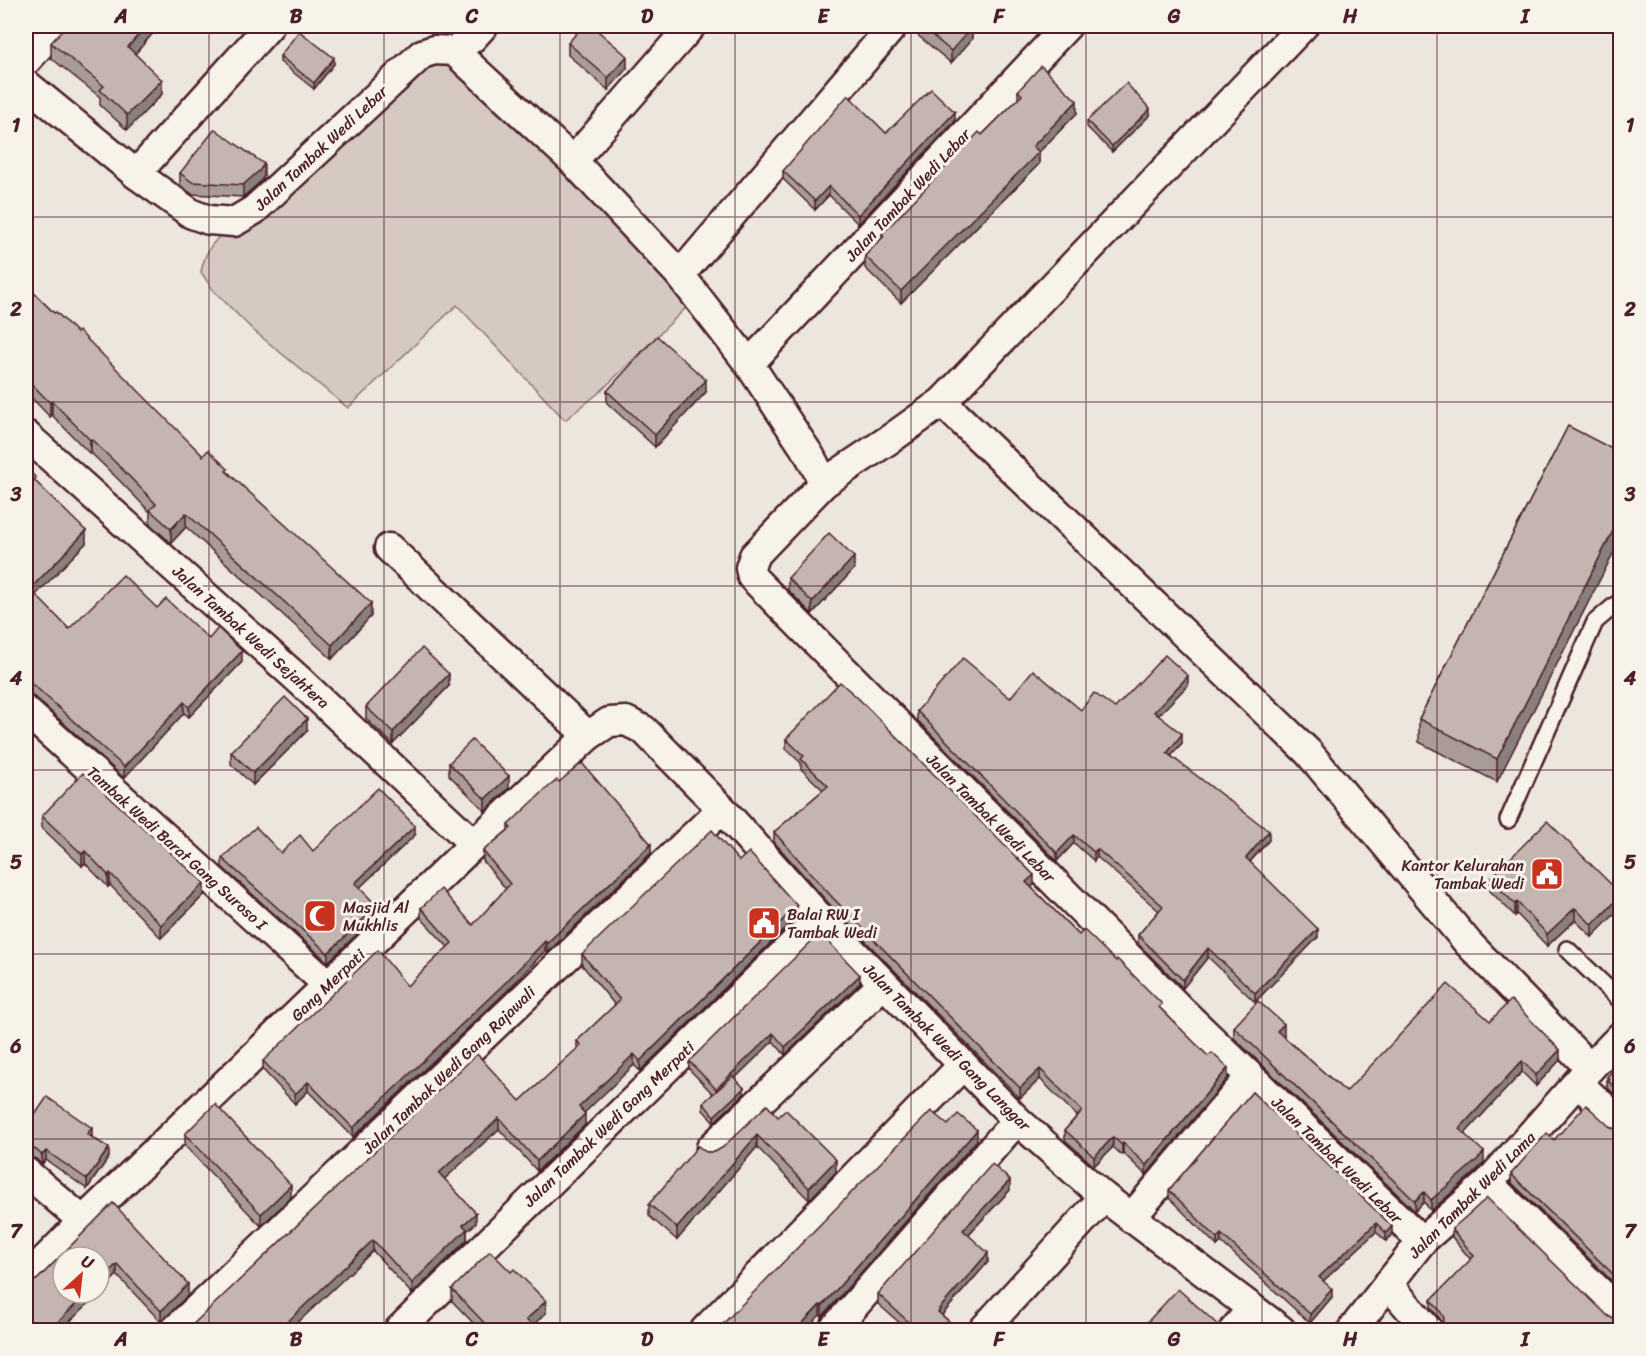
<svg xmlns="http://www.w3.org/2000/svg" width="1646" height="1356" font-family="Sriracha,sans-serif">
<rect width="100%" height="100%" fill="#ece6dd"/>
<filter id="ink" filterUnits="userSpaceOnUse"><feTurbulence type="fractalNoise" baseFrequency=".0167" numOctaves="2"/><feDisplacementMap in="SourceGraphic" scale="12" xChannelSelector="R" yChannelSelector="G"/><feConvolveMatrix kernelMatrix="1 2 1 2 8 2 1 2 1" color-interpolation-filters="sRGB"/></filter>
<g filter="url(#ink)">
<path fill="#d5c9c2" stroke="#907476" stroke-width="1.5" d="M434,50L697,297L601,391L565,420L457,305L348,408L253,330L213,290L201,272C206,246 216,240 234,222Z"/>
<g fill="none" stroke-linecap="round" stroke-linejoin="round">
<g stroke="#4a1f2b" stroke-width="20">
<g id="lane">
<polyline points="1508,820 1595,622 1615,605 1620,606"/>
<polyline points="1567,949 1620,1000"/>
</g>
</g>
<g stroke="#4a1f2b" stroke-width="33">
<g id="street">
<polyline points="454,51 472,38 483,26"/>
<polyline points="26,61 57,26"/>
<polyline points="26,84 136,174 192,214 209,220 234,222 254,210 422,54 434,50 454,51 573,161 680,275 749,364 810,456 824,483 754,556 750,568 752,577 1183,1012 1422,1241"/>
<polyline points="573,161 691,26"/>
<polyline points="136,174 269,26"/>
<polyline points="680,275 893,26"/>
<polyline points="749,364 1067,26"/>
<polyline points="942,402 1308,752 1468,943 1590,1068"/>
<polyline points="26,435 298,679 474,844"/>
<polyline points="824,483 893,437 942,402 1303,26"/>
<polyline points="389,548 588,736"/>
<polyline points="26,711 328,985"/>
<polyline points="1578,1083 1620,1122"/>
<polyline points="711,1148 883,984"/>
<polyline points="26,1172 83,1221"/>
<polyline points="1488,1183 1620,1312"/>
<polyline points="1131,1218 1250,1077"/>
<polyline points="26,1279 83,1221 474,844 588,736 609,722 626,721 644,730 722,809 820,918 1017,1120 1104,1197 1281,1330"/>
<polyline points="1388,1284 1428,1330"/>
<polyline points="175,1330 722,809"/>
<polyline points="399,1330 820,918"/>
<polyline points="705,1330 963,1065"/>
<polyline points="833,1330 1017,1120"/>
<polyline points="983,1330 1104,1197"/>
<polyline points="1234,1330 1252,1308"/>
<polyline points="1352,1330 1422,1241 1488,1183 1590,1068 1620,1037"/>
</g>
</g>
<use href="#lane" stroke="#f7f3e8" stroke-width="15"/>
<use href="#street" stroke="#f7f3e8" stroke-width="28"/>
</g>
<g fill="#a99c97" stroke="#4a1f2b" stroke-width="1.5">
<polygon points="159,26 135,54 162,94 127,130 100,105 100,97 51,58 51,43"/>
<polygon points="594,26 593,27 627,68 608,90 568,55 568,43"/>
<polygon points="909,26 971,26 972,39 951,63 909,28"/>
<polygon points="280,56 334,64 314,89 280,62"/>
<polygon points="1018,91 1077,113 1039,152 1039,164 901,303 865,268 865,256 882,238 882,234 1018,99"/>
<polygon points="1150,115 1112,152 1087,127 1087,121"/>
<polygon points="955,121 858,224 829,195 815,210 783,179 783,171 886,133"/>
<polygon points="180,173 264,176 260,182 243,197 192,194 180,185"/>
<polygon points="26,285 54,313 77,333 203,456 228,472 371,616 332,659 186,527 171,543 150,524 150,512 118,479 91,453 90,454 52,415 50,417 26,392"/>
<polygon points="607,391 706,392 655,447 607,403"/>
<polygon points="1568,426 1497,782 1419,742 1419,719"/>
<polygon points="26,468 36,482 86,543 35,595 69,629 157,608 209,639 242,662 189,717 184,713 124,778 37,699 30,694 26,695 26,602 28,599 26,597"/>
<polygon points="854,569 812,614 788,590 788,578"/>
<polygon points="1188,685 1158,715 1182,743 1171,756 1269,840 1250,862 1318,937 1255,1002 1208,957 1183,988 1138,944 1138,935 1159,911 1097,857 1094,861 1074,843 1057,861 917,720 917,711 1010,698 1081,710 1115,708"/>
<polygon points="449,686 393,744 366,719 366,707"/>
<polygon points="307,731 253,785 231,764 231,752"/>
<polygon points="786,739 1034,885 1031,887 1079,935 1162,1010 1228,1078 1146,1175 1123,1153 1122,1155 1113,1147 1094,1166 1065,1140 1065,1130 1077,1116 1040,1079 1020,1098 832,907 774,842 774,832 823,790 801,769 801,763 786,749"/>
<polygon points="449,763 509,788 485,811 449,775"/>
<polygon points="559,782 651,853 547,953 545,951 506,992 353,1137 308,1091 295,1104 263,1070 263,1061 407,986 448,947 421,918 421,908 473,925 506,889 483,861 483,851 508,830 508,825"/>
<polygon points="42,816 204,895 161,938 110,885 108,887 85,863 82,866 42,828"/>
<polygon points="415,835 359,888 377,915 328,962 222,867 222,858 281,853 313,851"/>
<polygon points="739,861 797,917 640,1071 634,1065 584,1112 585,1125 537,1171 499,1129 444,1179 476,1223 467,1231 467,1240 412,1294 373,1251 187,1330 520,1101 577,1050 577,1041 615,1005 582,965 582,954"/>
<polygon points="1490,879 1620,893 1592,937 1575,920 1547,946 1517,914 1515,916 1490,891"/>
<polygon points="860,983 785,1055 773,1041 735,1078 744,1094 714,1122 703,1110 703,1103 713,1094 689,1069 689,1061"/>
<polygon points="1490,1021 1560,1060 1536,1086 1522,1072 1464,1134 1484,1163 1476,1171 1431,1211 1424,1202 1415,1211 1234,1038 1234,1027 1284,1035 1283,1036 1346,1092"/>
<polygon points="1620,1061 1620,1100 1608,1088 1607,1085 1607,1077"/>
<polygon points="1252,1092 1392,1235 1386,1241 1376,1232 1323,1281 1332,1297 1310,1323 1221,1242 1217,1246 1169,1198 1169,1190"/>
<polygon points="778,1117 836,1172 809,1200 757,1147 677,1240 649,1216 649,1204 706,1152 715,1152"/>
<polygon points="948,1125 977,1140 822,1317 820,1315 717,1330"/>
<polygon points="1609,1126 1616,1130 1620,1130 1620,1289 1511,1182 1511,1174 1554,1140"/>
<polygon points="26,1128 92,1137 109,1157 87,1189 46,1160 42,1164 36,1159 28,1156 26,1156"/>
<polygon points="185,1134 291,1197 261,1226 185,1146"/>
<polygon points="1010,1190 968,1235 988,1262 942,1315 959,1330 908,1330 878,1304 878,1294"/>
<polygon points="113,1203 188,1295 161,1322 117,1275 61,1330 26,1330 30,1284 38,1279"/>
<polygon points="1452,1229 1615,1320 1620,1330 1442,1330 1443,1325 1440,1319 1431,1308 1431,1300 1471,1260 1452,1237"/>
<polygon points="452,1289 546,1313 532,1326 538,1330 480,1330 452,1301"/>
</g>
<g fill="#897f7b" stroke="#4a1f2b" stroke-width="1.5">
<polygon points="26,26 35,26 26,37"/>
<polygon points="146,26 159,26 128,62 128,47"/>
<polygon points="972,27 972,39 951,63 951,51"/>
<polygon points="627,56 627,68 608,90 608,78"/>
<polygon points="334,58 334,64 314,89 314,83"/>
<polygon points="162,80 162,94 127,130 127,115"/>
<polygon points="1077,101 1077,113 1039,152 1039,164 901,303 901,291 1033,146"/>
<polygon points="1150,109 1150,115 1112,152 1112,146"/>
<polygon points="955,112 955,121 858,224 858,215"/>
<polygon points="264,164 264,176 260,182 243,197 243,185"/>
<polygon points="829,186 829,195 815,210 815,201"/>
<polygon points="706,380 706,392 655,447 655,435"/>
<polygon points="52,401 52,415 50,417 50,403"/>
<polygon points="91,439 91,453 90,454 90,440"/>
<polygon points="186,513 186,527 171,543 171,529"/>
<polygon points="1620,517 1620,540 1497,782 1497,759"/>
<polygon points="86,531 86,543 30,601 30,589"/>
<polygon points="854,557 854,569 812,614 812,602"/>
<polygon points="371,603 371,616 332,659 332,645"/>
<polygon points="242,651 242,662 189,717 189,707"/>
<polygon points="449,674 449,686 393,744 393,732"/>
<polygon points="1188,676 1188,685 1154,720 1154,712"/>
<polygon points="184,702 184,713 124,778 124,767"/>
<polygon points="307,719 307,731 253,785 253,773"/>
<polygon points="1182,734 1182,743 1167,761 1167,753"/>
<polygon points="509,776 509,788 485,811 485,799"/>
<polygon points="415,826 415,835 355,892 355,883"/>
<polygon points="1269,831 1269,840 1246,866 1246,858"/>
<polygon points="1074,835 1074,843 1057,861 1057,853"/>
<polygon points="651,844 651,853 547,953 547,943"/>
<polygon points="1097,849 1097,857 1094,861 1094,852"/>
<polygon points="85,851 85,863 82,866 82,854"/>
<polygon points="110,873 110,885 108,887 108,875"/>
<polygon points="1034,875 1034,885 1026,892 1026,882"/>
<polygon points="204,883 204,895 161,938 161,925"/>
<polygon points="1620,897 1620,909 1592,937 1592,925"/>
<polygon points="1517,902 1517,914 1515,916 1515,904"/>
<polygon points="377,906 377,915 328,962 328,953"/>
<polygon points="797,906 797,917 640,1071 640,1061"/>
<polygon points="1575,908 1575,920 1547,946 1547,934"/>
<polygon points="1318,929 1318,937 1255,1002 1255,993"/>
<polygon points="545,941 545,951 506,992 353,1137 353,1128"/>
<polygon points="1208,948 1208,957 1183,988 1183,980"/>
<polygon points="860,975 860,983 785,1055 785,1047"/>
<polygon points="1284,1024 1284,1035 1277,1042 1277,1031"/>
<polygon points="773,1033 773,1041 716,1097 716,1089"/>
<polygon points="1560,1050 1560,1060 1536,1086 1536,1075"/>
<polygon points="634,1054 634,1065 579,1118 579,1107"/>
<polygon points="1522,1061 1522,1072 1459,1140 1459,1129"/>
<polygon points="1228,1068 1228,1078 1146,1175 1146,1165"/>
<polygon points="1040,1069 1040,1079 1020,1098 1020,1088"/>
<polygon points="308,1082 308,1091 295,1104 295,1094"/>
<polygon points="744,1088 744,1094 714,1122 714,1116"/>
<polygon points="585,1114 585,1125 537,1171 537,1161"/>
<polygon points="499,1118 499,1129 439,1184 439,1173"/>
<polygon points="92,1128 92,1137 87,1134"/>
<polygon points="977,1130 977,1140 822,1317 822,1306"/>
<polygon points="757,1135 757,1147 677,1240 677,1228"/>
<polygon points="1113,1137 1113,1147 1094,1166 1094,1157"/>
<polygon points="1123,1143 1123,1153 1122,1155 1122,1145"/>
<polygon points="109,1148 109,1157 87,1189 87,1179"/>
<polygon points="46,1151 46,1160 42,1164 42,1155"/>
<polygon points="1484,1152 1484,1163 1476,1171 1431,1211 1431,1200"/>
<polygon points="836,1160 836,1172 809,1200 809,1188"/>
<polygon points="1010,1180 1010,1190 963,1240 963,1230"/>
<polygon points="291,1185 291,1197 261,1226 261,1214"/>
<polygon points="1424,1192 1424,1202 1415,1211 1415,1201"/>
<polygon points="476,1213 476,1223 467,1231 467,1240 412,1294 412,1283 463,1225"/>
<polygon points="1376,1223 1376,1232 1319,1285 1319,1277"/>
<polygon points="1392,1226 1392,1235 1386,1241 1386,1233"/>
<polygon points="1221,1234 1221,1242 1217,1246 1217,1238"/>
<polygon points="373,1240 373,1251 290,1330 278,1330"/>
<polygon points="988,1253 988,1262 940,1317 938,1322 939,1309"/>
<polygon points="117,1264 117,1275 99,1293 99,1281"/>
<polygon points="188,1284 188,1295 161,1322 161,1311"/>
<polygon points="1332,1289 1332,1297 1310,1323 1310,1314"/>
<polygon points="87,1293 99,1293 61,1330 53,1330 53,1327"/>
<polygon points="546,1301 546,1313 528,1330 526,1320"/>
<polygon points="820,1305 820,1315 806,1330 796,1330"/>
<polygon points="49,1323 49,1330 41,1330"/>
</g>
<g fill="#c4b5b0" stroke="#4a1f2b" stroke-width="1.5">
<polygon points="66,26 146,26 128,47 162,80 127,115 100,90 104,86 51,43"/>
<polygon points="583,26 592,26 627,56 608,78 568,43"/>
<polygon points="921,26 971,26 972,27 951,51"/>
<polygon points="299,31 334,58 314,83 280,56"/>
<polygon points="1041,66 1077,101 1033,146 1039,152 901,291 865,256 884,236 882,234 979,132 982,135 1022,95 1018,91"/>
<polygon points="1126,83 1150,109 1112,146 1087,121"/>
<polygon points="931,89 955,112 858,215 829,186 815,201 783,171 848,95 886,133"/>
<polygon points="215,129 264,164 260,170 243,185 192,182 180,173"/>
<polygon points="26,285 54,313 56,312 77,333 79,331 203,456 208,450 228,469 226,471 371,603 332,645 186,513 171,529 150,510 156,504 118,465 91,439 90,440 52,401 50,403 26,378"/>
<polygon points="657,336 706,380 655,435 607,391"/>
<polygon points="1568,426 1620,453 1620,517 1497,759 1419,719"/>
<polygon points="26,468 36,478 34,480 86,531 30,589 26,585"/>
<polygon points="829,533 854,557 812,602 788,578"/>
<polygon points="123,575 157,608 166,599 209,639 218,628 242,651 189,707 184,702 124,767 37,688 30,683 26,684 26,602 34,593 69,629"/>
<polygon points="422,648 449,674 393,732 366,707"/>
<polygon points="1165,655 1188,676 1154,712 1182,734 1167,753 1269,831 1246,858 1318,929 1255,993 1208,948 1183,980 1138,935 1163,906 1097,849 1094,852 1074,835 1057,853 917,711 963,658 1010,698 1033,670 1081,710 1094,693 1115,708"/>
<polygon points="840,682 859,699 1034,875 1026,882 1079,935 1084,930 1116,961 1117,959 1162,1004 1159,1007 1208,1056 1212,1053 1228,1068 1146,1165 1123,1143 1122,1145 1113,1137 1094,1157 1065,1130 1082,1111 1040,1069 1020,1088 832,897 774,832 828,786 801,759 804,756 786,739"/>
<polygon points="285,697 307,719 253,773 231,752"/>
<polygon points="472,740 509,776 485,799 449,763"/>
<polygon points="582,763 651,844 547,943 545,941 506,982 353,1128 308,1082 295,1094 263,1061 378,950 407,986 452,943 421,908 441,889 473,925 510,884 483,851 511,828 508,825 545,790 557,780 559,782"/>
<polygon points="83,773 204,883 161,925 110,873 108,875 85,851 82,854 42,816"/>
<polygon points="378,788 415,826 355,883 377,906 328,953 222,858 256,827 281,853 300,835 313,851"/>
<polygon points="1547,821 1620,893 1620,897 1592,925 1575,908 1547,934 1517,902 1515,904 1490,879"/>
<polygon points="712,830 739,861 749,852 797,906 640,1061 634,1054 579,1107 585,1114 537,1161 499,1118 439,1173 476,1213 463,1225 467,1229 412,1283 373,1240 279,1330 187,1330 477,1054 520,1101 581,1045 577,1041 620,1000 582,954"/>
<polygon points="820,933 860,975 785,1047 773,1033 716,1089 689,1061"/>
<polygon points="1448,984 1490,1021 1511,1000 1560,1050 1536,1075 1522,1061 1459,1129 1484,1152 1476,1161 1431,1200 1424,1192 1415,1201 1234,1027 1258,1001 1284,1024 1277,1031 1346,1092"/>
<polygon points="1620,1061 1620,1092 1608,1081 1610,1079 1607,1077"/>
<polygon points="733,1076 744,1088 714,1116 703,1103"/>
<polygon points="1252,1092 1392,1226 1386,1233 1376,1223 1319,1277 1332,1289 1310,1314 1221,1234 1217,1238 1169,1190"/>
<polygon points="47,1097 92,1128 87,1134 109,1148 87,1179 46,1151 42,1155 36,1150 28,1146 26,1147 26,1128"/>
<polygon points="215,1104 291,1185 261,1214 185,1134"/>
<polygon points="767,1105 778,1117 786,1110 836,1160 809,1188 757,1135 677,1228 649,1204 698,1146 706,1152 715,1152 722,1148"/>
<polygon points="1586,1105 1609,1126 1616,1130 1620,1130 1620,1281 1511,1174 1547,1133 1554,1140"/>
<polygon points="931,1111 948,1125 958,1114 977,1130 822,1306 820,1305 796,1330 717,1330"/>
<polygon points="992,1164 1010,1180 963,1230 988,1253 939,1309 940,1310 938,1312 959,1330 909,1330 913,1326 878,1294"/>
<polygon points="1487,1198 1608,1316 1615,1320 1620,1320 1620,1330 1444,1330 1442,1329 1444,1318 1440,1311 1431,1300 1474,1256 1452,1229"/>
<polygon points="113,1203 188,1284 161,1311 117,1264 99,1281 99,1257 63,1257 63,1293 87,1293 53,1327 49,1323 41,1330 26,1330 26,1284 30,1284 38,1279"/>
<polygon points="490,1251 511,1272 514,1269 546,1301 526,1320 538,1330 491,1330 452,1289"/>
<polygon points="1178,1289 1218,1325 1213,1330 1140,1330"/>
</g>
</g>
<path fill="none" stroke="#4a1f2b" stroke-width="1.5" stroke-opacity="0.55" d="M209,26V1330M384,26V1330M560,26V1330M735,26V1330M911,26V1330M1086,26V1330M1262,26V1330M1437,26V1330M26,217H1620M26,402H1620M26,586H1620M26,770H1620M26,954H1620M26,1139H1620"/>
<defs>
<g id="civic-square" transform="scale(1.725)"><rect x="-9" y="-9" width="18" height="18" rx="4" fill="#c8321e" stroke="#f7f3e8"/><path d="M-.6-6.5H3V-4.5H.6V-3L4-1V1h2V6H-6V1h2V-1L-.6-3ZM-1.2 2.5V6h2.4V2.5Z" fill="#fff"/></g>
<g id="mosque-square" transform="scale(1.725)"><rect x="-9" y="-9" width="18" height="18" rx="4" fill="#c8321e" stroke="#f7f3e8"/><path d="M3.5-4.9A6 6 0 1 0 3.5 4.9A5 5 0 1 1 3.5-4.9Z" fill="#fff"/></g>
</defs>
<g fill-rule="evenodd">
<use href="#civic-square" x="1547" y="874"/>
<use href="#mosque-square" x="320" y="916"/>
<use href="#civic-square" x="764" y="923"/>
</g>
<g text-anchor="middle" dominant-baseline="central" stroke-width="6" stroke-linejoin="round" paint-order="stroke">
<g font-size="16" fill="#4a1f2b" stroke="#f7f3e8">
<text transform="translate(321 148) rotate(-43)">Jalan Tambak Wedi Lebar</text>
<text transform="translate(908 195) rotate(-47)">Jalan Tambak Wedi Lebar</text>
<text transform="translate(251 637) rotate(42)">Jalan Tambak Wedi Sejahtera</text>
<text transform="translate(991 818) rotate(45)">Jalan Tambak Wedi Lebar</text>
<text transform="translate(177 848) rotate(42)">Tambak Wedi Barat Gang Suroso I</text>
<text transform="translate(328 985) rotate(-44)">Gang Merpati</text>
<text transform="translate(947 1047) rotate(45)">Jalan Tambak Wedi Gang Langgar</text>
<text transform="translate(449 1070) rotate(-44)">Jalan Tambak Wedi Gang Rajawali</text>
<text transform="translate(609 1124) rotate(-44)">Jalan Tambak Wedi Gang Merpati</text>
<text transform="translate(1337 1160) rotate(44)">Jalan Tambak Wedi Lebar</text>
<text transform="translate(1472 1195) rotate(-45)">Jalan Tambak Wedi Lama</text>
</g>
<g font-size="16" fill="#4a1f2b" stroke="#f7f3e8" text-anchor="start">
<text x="1524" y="865" text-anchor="end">Kantor Kelurahan<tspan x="1524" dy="18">Tambak Wedi</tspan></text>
<text x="343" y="907">Masjid Al<tspan x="343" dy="18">Mukhlis</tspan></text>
<text x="787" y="914">Balai RW I<tspan x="787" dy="18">Tambak Wedi</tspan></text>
</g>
</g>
<rect width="1646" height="1356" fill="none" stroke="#f7f3e8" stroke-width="66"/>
<g transform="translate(81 1275) rotate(27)"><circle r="28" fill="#f7f3e8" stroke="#b29e9c" stroke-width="1.5"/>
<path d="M0-4.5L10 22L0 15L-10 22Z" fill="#c8321e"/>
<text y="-9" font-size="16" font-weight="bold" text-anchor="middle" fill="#4a1f2b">U</text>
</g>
<rect x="33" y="33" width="1580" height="1290" fill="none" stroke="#4a1f2b" stroke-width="2"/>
<g font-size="20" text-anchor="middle" font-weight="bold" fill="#4a1f2b">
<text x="121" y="23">A</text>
<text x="296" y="23">B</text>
<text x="472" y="23">C</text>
<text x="647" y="23">D</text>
<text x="823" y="23">E</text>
<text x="999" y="23">F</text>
<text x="1174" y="23">G</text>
<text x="1350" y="23">H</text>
<text x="1525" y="23">I</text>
<text x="16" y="132">1</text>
<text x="1630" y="132">1</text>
<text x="16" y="316">2</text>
<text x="1630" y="316">2</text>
<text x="16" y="501">3</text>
<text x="1630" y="501">3</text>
<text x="16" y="685">4</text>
<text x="1630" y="685">4</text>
<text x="16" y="869">5</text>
<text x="1630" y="869">5</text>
<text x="16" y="1053">6</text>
<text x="1630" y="1053">6</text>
<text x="16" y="1238">7</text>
<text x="1630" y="1238">7</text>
<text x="121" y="1346">A</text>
<text x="296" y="1346">B</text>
<text x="472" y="1346">C</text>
<text x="647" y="1346">D</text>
<text x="823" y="1346">E</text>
<text x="999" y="1346">F</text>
<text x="1174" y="1346">G</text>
<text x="1350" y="1346">H</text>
<text x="1525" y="1346">I</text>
</g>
</svg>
